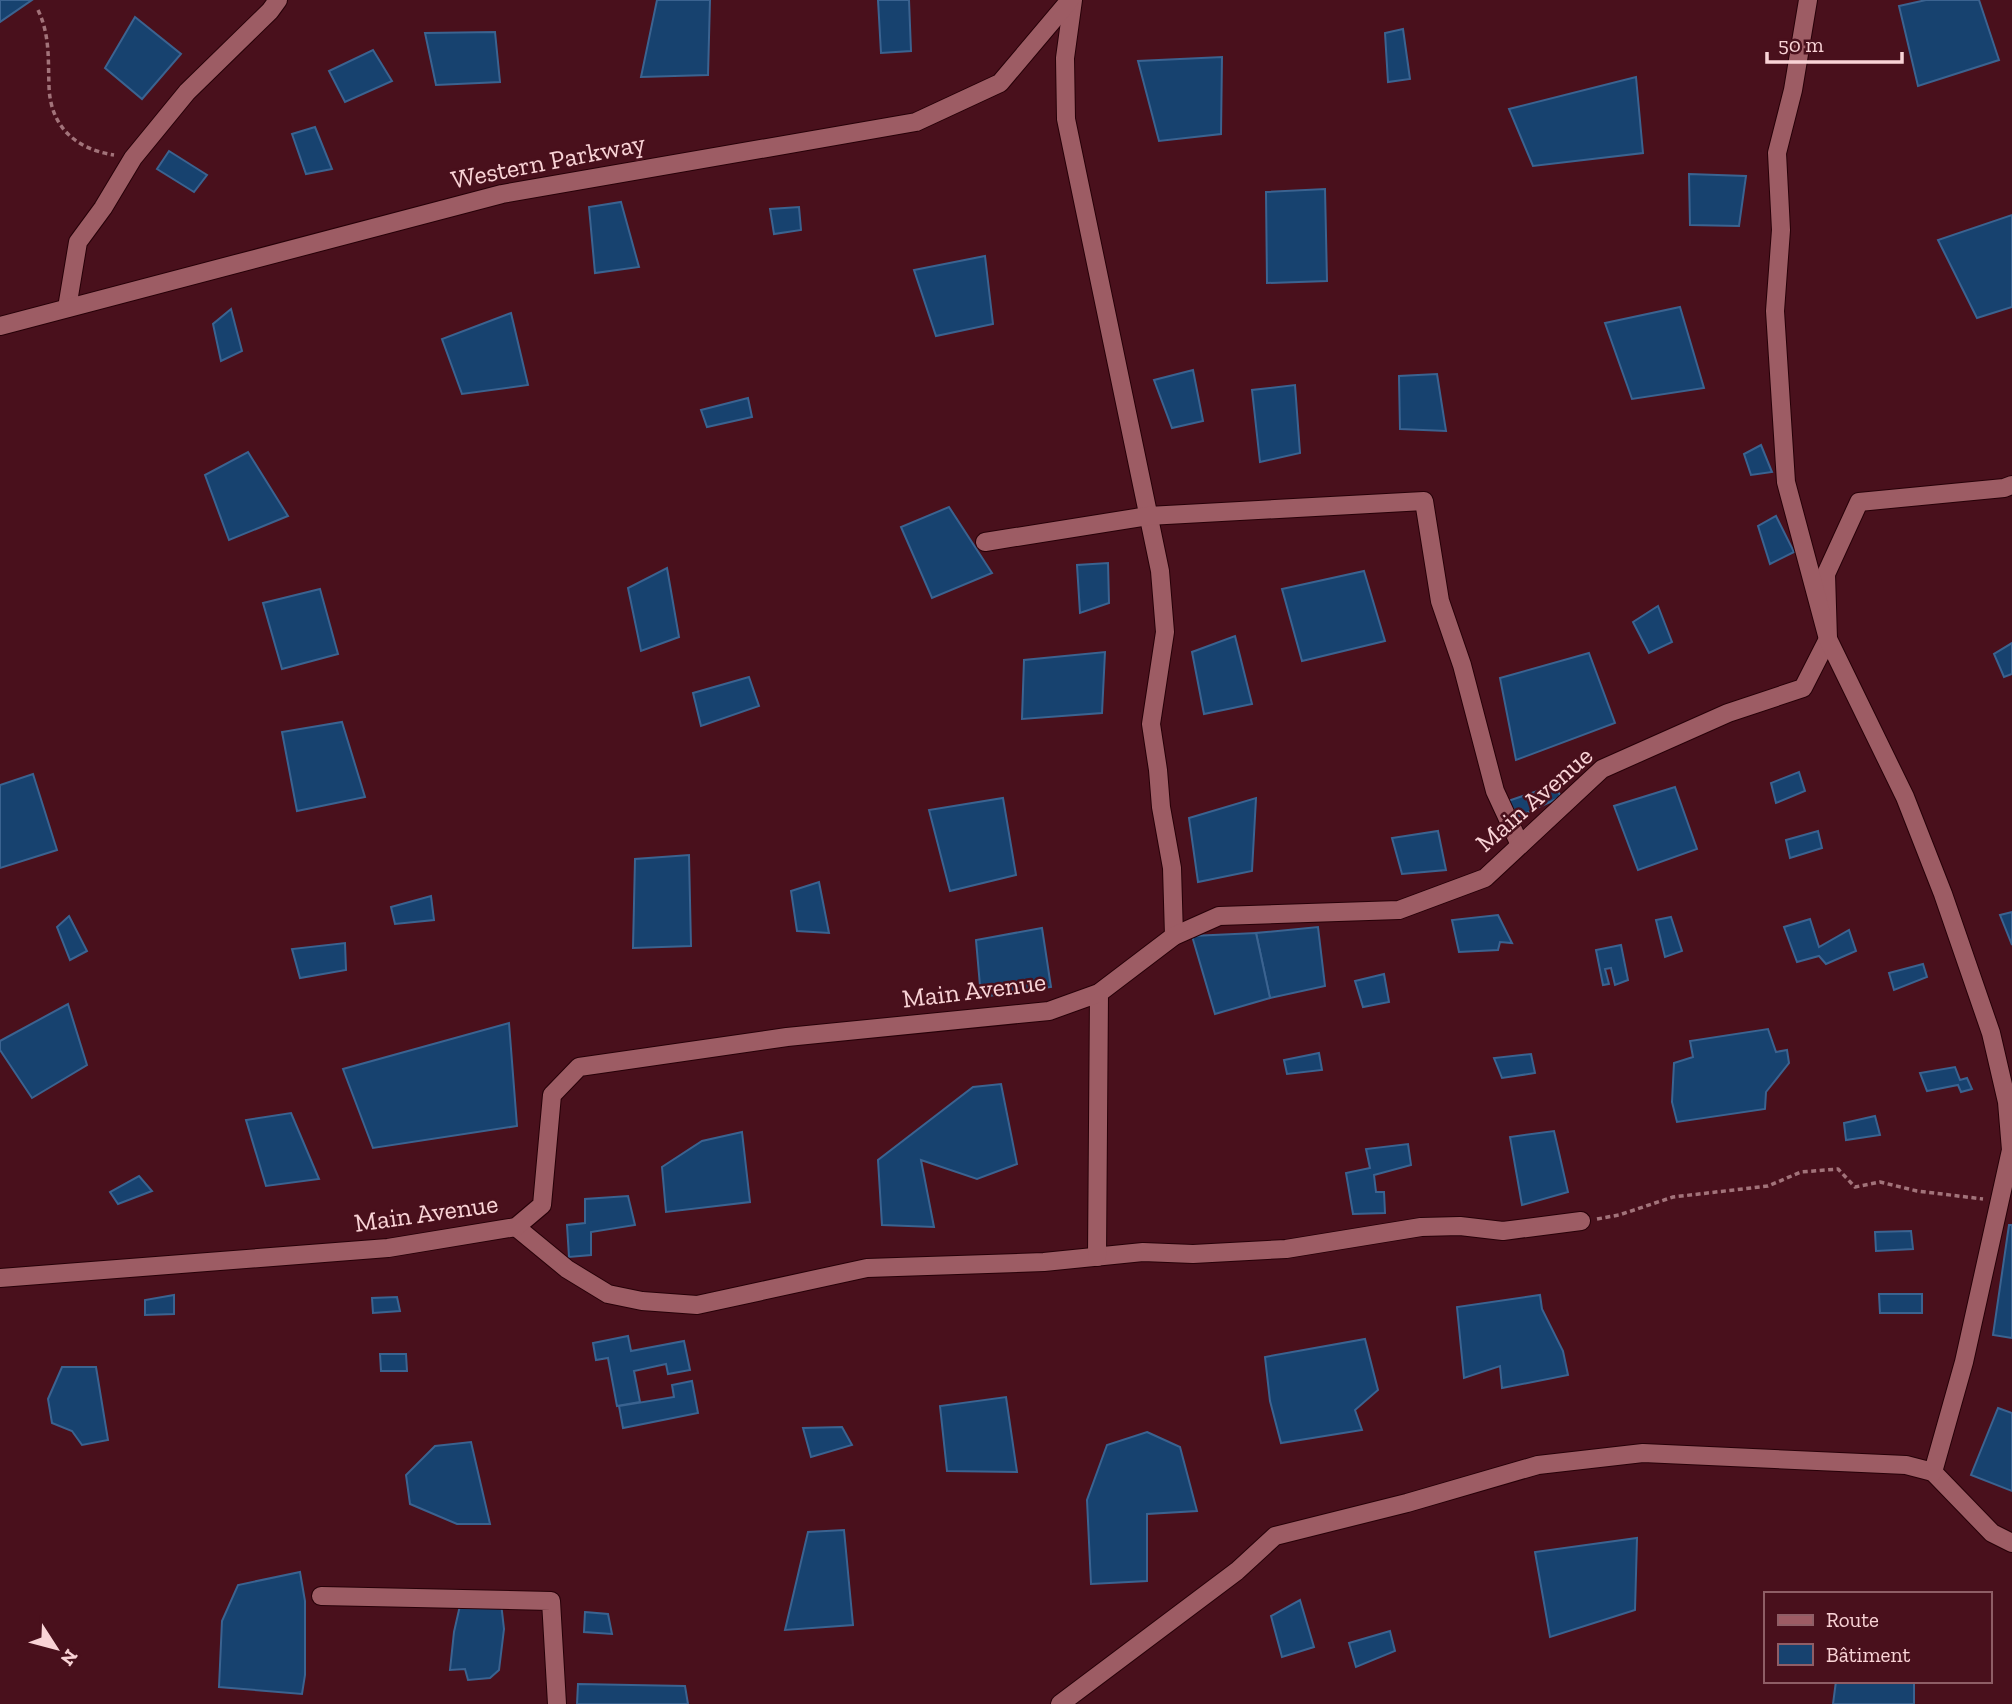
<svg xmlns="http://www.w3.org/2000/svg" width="2012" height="1704" font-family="'Zilla Slab',serif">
<rect width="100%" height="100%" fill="#49101c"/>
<g fill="#17426f" stroke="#3b6390" stroke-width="2">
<polygon points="0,0 32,0 0,22"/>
<polygon points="657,0 710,0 708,75 641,77"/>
<polygon points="878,0 909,0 911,51 881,53"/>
<polygon points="1926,0 1979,0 1999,60 1918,86 1899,6"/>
<polygon points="135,17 181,54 142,99 105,68"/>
<polygon points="1403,29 1410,79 1388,82 1385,33"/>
<polygon points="495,32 500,82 436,85 425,33"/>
<polygon points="373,50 392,81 345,102 329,71"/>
<polygon points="1222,57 1221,134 1159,141 1138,61"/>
<polygon points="1636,77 1643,153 1533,166 1509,109"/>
<polygon points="315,127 332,169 306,174 292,134"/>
<polygon points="169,151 207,175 194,192 157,169"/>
<polygon points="1689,174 1746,176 1739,226 1690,225"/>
<polygon points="1325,189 1327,281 1267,283 1266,192"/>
<polygon points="621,202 639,267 595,273 589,207"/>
<polygon points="799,207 801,230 774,234 770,209"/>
<polygon points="2012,215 2012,307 1977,318 1938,240"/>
<polygon points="985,256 993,324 936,336 914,270"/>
<polygon points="1680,307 1704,388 1632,399 1605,323"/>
<polygon points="231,309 242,351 221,361 213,324"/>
<polygon points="511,313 528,385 462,394 442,339"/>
<polygon points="1193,370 1203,421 1172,428 1154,380"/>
<polygon points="1437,374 1446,431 1400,429 1399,376"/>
<polygon points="1295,385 1300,453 1260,462 1252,390"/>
<polygon points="748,398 752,417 707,427 701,410"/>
<polygon points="1761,445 1772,472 1751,475 1744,454"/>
<polygon points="248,452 288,516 229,540 205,475"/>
<polygon points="949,507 992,573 932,598 901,527"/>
<polygon points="1776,516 1794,552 1770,564 1758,526"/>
<polygon points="1108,563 1109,603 1080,613 1077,565"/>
<polygon points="667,568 679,637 641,651 628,588"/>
<polygon points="1364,571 1385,641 1302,661 1282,589"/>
<polygon points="320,589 338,654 282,669 263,603"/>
<polygon points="1658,606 1672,642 1649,653 1633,622"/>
<polygon points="1235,636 1252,704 1204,714 1192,652"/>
<polygon points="2012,643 2012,674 2004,677 1994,654"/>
<polygon points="1105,652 1102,713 1022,719 1024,660"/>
<polygon points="1589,653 1615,723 1516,760 1500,678"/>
<polygon points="749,677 759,706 701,726 693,693"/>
<polygon points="342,722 365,797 297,811 282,732"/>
<polygon points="1799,772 1805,791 1776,803 1771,783"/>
<polygon points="33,774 57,850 0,868 0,785"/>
<polygon points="1555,785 1561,797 1518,817 1508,801"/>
<polygon points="1675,787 1697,849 1638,870 1614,806"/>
<polygon points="1003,798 1016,875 950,891 929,810"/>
<polygon points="1256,798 1252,871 1198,882 1189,818"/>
<polygon points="1438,831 1446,870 1402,874 1392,838"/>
<polygon points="1818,831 1822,848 1790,858 1786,840"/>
<polygon points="689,855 691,946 633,948 635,859"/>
<polygon points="819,882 829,933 797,931 791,891"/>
<polygon points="431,896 434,920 395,924 391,907"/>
<polygon points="2012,912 2012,945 2000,915"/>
<polygon points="1498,915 1512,943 1500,942 1498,950 1459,952 1452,920"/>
<polygon points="69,916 87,951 70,960 57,927"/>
<polygon points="1671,917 1682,951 1665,957 1656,920"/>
<polygon points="1810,919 1819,947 1849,930 1856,951 1826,964 1819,956 1797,962 1784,927"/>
<polygon points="1318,927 1325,986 1270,998 1256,933"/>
<polygon points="1042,928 1051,987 981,997 976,940"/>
<polygon points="1256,933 1270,998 1215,1014 1192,936"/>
<polygon points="345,943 346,970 300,978 292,949"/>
<polygon points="1621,945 1628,980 1615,985 1611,968 1605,969 1609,984 1603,985 1596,950"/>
<polygon points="1923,964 1927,977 1894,990 1889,973"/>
<polygon points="1384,974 1389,1002 1363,1007 1355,981"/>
<polygon points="68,1004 87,1065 32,1098 0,1050 0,1041"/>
<polygon points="509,1023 517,1126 373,1148 343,1069"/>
<polygon points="1768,1029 1776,1052 1787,1050 1789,1063 1766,1092 1765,1109 1677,1122 1672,1102 1674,1063 1693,1057 1690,1041"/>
<polygon points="1319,1053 1322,1070 1287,1074 1284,1060"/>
<polygon points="1531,1054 1535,1073 1502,1078 1494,1058"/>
<polygon points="1955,1067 1960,1080 1967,1078 1972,1089 1961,1092 1958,1085 1927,1091 1920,1073"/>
<polygon points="1001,1084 1017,1164 977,1179 921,1160 934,1227 882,1225 878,1160 973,1087"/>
<polygon points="291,1113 319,1179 266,1186 246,1120"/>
<polygon points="1875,1116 1880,1135 1846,1140 1844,1123"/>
<polygon points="1554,1131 1568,1192 1522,1205 1510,1137"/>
<polygon points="742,1132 750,1202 666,1212 662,1167 702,1141"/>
<polygon points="1408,1144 1411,1165 1374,1175 1376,1192 1384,1192 1385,1213 1353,1214 1346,1173 1370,1168 1366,1149"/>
<polygon points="139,1176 152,1191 118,1204 110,1192"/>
<polygon points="628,1196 635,1225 591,1232 591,1255 569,1257 567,1225 585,1223 585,1199"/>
<polygon points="2009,1225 2012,1225 2012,1338 1993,1335"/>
<polygon points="1911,1231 1913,1249 1876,1251 1875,1232"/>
<polygon points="1879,1294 1922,1294 1922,1313 1880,1313"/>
<polygon points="174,1295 174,1314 145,1315 145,1300"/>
<polygon points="1540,1295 1542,1309 1563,1351 1568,1375 1502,1388 1500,1366 1464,1378 1457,1307"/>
<polygon points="397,1297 400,1311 373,1313 372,1298"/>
<polygon points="628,1336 631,1351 684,1341 690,1370 668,1374 666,1364 634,1371 640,1402 617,1406 608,1358 596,1360 593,1343"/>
<polygon points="1365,1339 1378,1390 1355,1410 1362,1430 1281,1443 1270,1401 1265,1357"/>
<polygon points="380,1354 406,1354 407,1371 381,1371"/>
<polygon points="62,1367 96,1367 108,1440 82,1445 72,1431 52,1423 48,1399"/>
<polygon points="692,1381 698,1413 623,1428 619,1406 674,1397 672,1385"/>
<polygon points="1006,1397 1017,1472 947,1471 940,1406"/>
<polygon points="1998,1408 2012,1413 2012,1491 1971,1475"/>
<polygon points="842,1427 852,1445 811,1457 803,1428"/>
<polygon points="1147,1432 1180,1447 1197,1511 1147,1514 1147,1581 1091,1584 1087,1500 1107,1445"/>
<polygon points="471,1442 490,1524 457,1524 410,1504 406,1475 435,1446"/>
<polygon points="844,1530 853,1625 785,1630 808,1532"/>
<polygon points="1637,1538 1635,1610 1550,1637 1535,1552"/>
<polygon points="300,1572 305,1601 305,1675 302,1694 219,1687 222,1621 238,1585"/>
<polygon points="1300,1600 1314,1647 1282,1657 1271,1616"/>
<polygon points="461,1601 501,1603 504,1629 499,1670 490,1678 468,1680 465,1669 450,1670 454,1632"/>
<polygon points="585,1612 608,1614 612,1634 584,1632"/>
<polygon points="1390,1631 1395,1651 1356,1667 1349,1643"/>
<polygon points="1836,1681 1914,1681 1914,1704 1833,1704"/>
<polygon points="578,1684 685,1686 688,1704 577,1704"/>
</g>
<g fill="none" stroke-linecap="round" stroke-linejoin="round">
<g stroke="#270008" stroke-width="20">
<g id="minor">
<polyline points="1073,0 1065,58 1066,119 1160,571 1165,632 1151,724 1158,770 1161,807 1172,868 1174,936"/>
<polyline points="67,308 78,242 103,208 133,158 187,92 270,11 278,0"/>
<polyline points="0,326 502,194 916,122 1000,83 1070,0"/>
<polyline points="985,542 1148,516 1424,501 1440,601 1462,665 1495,791 1520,845"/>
<polyline points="516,1227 567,1269 608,1294 642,1301 697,1305 867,1268 1044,1262 1143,1252 1193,1254 1286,1249 1421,1227 1460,1226 1503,1231 1581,1221"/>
<polyline points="1097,1257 1099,993"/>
<polyline points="0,1278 388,1248 516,1227 542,1205 552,1095 579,1067 787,1037 1049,1011 1099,993 1174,936 1219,916 1399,910 1485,878 1602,769 1728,713 1803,688 1828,639 1826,574 1859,502 2004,488 2012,485"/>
<polyline points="1933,1472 1992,1533 2012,1543"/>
<polyline points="321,1596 551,1601 557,1704"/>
<polyline points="1060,1704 1237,1571 1275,1536 1407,1503 1538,1465 1643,1453 1906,1465 1933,1472 1964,1362 2011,1150 2007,1102 1991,1033 1943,894 1905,797 1828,639 1786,482 1775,311 1781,230 1777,153 1793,90 1808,0"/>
</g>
</g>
<g stroke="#a2737a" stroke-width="3.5" stroke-dasharray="5 3.5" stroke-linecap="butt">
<path d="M38,10C50,35 48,59 49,86C50,126 75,149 114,155"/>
<polyline points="1597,1219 1619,1215 1673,1197 1768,1186 1801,1172 1838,1169 1855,1187 1880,1182 1917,1191 1983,1199"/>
</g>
<use href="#minor" stroke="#9d5c64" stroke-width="18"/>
</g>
<g text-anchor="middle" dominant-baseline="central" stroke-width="5" stroke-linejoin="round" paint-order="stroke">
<g font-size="26" fill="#f9d3d6" stroke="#49101c">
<text transform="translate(548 161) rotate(-11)">Western Parkway</text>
<text transform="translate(1534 799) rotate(-41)">Main Avenue</text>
<text transform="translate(974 990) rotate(-7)">Main Avenue</text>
<text transform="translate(426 1213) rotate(-8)">Main Avenue</text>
</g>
</g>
<rect x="1764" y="1592" width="228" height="91" fill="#49101c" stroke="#8f5e66" stroke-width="2"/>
<rect x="1778" y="1615" width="35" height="10" fill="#9d5c64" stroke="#8f5e66" stroke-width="2"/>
<text x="1826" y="1627" font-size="21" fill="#f9d3d6">Route</text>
<rect x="1778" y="1644" width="35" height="21" fill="#17426f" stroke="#8f5e66" stroke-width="2"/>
<text x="1826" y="1662" font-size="21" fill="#f9d3d6">Bâtiment</text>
<g transform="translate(56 1648) rotate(126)" stroke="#49101c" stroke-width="5" paint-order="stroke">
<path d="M0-5L12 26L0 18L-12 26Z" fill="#f9d3d6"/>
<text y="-10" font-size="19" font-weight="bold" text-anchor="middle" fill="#f9d3d6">N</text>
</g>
<path d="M1767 52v10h135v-10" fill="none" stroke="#f9d3d6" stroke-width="3.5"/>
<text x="1778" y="52" font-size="21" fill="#f9d3d6" stroke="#49101c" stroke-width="5" paint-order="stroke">50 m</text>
</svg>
